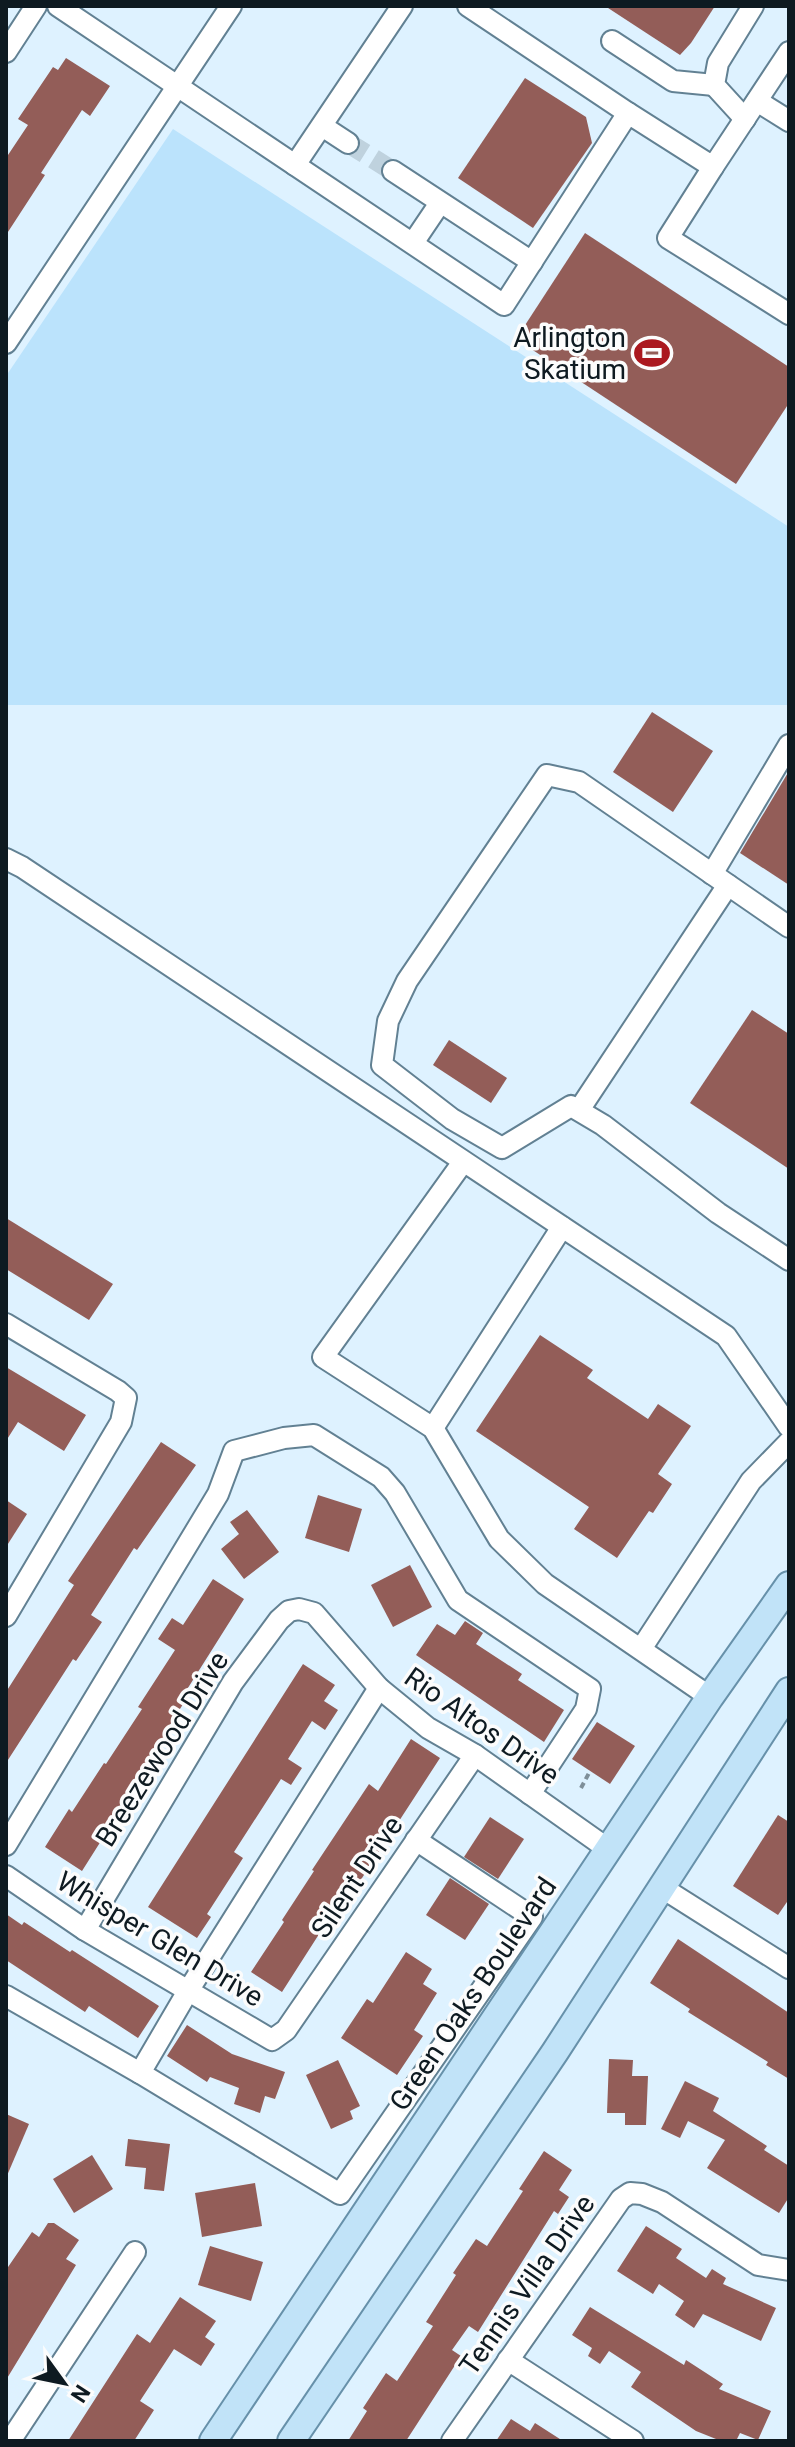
<svg xmlns="http://www.w3.org/2000/svg" width="795" height="2447" font-family="Roboto,sans-serif">
<rect width="100%" height="100%" fill="#def2ff"/>
<polygon fill="#bbe3fc" points="173,129 789,527 789,705 6,705 6,376"/>
<g fill="#935d58">
<polygon points="605,6 715,6 691,43 680,55"/>
<polygon points="66,58 110,86 90,116 82,110 41,173 45,175 6,235 6,158 28,125 18,119 53,67 58,70"/>
<polygon points="525,78 586,117 592,143 533,228 458,178"/>
<polygon points="585,233 789,367 789,403 736,484 516,339"/>
<polygon points="652,712 713,751 673,812 613,772"/>
<polygon points="789,771 789,885 740,853"/>
<polygon points="752,1010 789,1034 789,1169 690,1103"/>
<polygon points="449,1040 507,1078 491,1103 433,1065"/>
<polygon points="6,1218 113,1284 89,1320 6,1269"/>
<polygon points="540,1335 593,1370 587,1378 648,1419 658,1404 691,1426 658,1474 672,1484 653,1513 649,1511 617,1558 574,1529 589,1507 476,1431"/>
<polygon points="6,1367 86,1415 64,1451 18,1422 6,1441"/>
<polygon points="161,1442 196,1465 137,1550 134,1548 91,1615 102,1622 76,1661 73,1659 6,1763 6,1692 74,1585 68,1581"/>
<polygon points="318,1495 362,1509 349,1552 305,1538"/>
<polygon points="6,1500 27,1514 6,1547"/>
<polygon points="247,1510 279,1552 244,1579 221,1549 239,1534 230,1522"/>
<polygon points="410,1565 432,1607 393,1627 371,1585"/>
<polygon points="213,1579 244,1599 186,1691 190,1693 163,1736 167,1739 103,1832 106,1833 82,1871 45,1847 69,1809 72,1812 104,1763 106,1764 142,1709 138,1707 175,1650 158,1639 172,1618 183,1625"/>
<polygon points="465,1621 483,1633 476,1644 522,1674 518,1680 564,1710 544,1742 416,1655 437,1624 455,1635"/>
<polygon points="303,1664 335,1685 324,1701 338,1710 325,1730 312,1721 288,1759 302,1768 291,1785 281,1779 234,1852 243,1858 207,1914 211,1917 197,1938 148,1907"/>
<polygon points="597,1722 635,1746 610,1784 572,1759"/>
<polygon points="411,1739 440,1758 351,1895 346,1892 282,1992 251,1972 284,1922 282,1920 314,1871 312,1870 369,1784 378,1791"/>
<polygon points="778,1815 789,1822 789,1899 778,1915 733,1886"/>
<polygon points="490,1817 524,1839 498,1879 464,1857"/>
<polygon points="450,1878 489,1904 465,1940 426,1915"/>
<polygon points="6,1914 22,1925 24,1922 70,1952 72,1950 159,2006 138,2038 89,2006 85,2012 6,1960"/>
<polygon points="678,1939 789,2013 789,2079 766,2065 768,2062 688,2012 690,2009 650,1983"/>
<polygon points="406,1952 432,1969 423,1984 437,1993 414,2030 423,2036 397,2075 341,2038 367,1999 373,2003"/>
<polygon points="187,2025 232,2054 285,2072 275,2099 265,2096 260,2113 234,2104 239,2088 210,2077 207,2082 167,2056"/>
<polygon points="609,2059 633,2060 632,2076 648,2076 646,2125 625,2125 625,2113 607,2113"/>
<polygon points="338,2060 360,2106 350,2111 353,2119 331,2129 306,2075"/>
<polygon points="685,2081 719,2098 713,2111 767,2146 764,2150 789,2166 789,2197 779,2213 707,2168 725,2140 688,2121 680,2138 661,2129"/>
<polygon points="6,2114 29,2124 6,2178"/>
<polygon points="128,2139 170,2144 164,2191 144,2189 146,2168 125,2166"/>
<polygon points="544,2151 572,2170 559,2190 569,2197 558,2214 554,2211 478,2332 469,2326 452,2350 461,2356 406,2441 348,2441 367,2411 363,2408 386,2373 397,2381 433,2326 426,2322 456,2275 453,2273 476,2239 487,2246 523,2191 519,2189"/>
<polygon points="92,2155 113,2189 74,2213 53,2179"/>
<polygon points="255,2183 262,2226 202,2237 195,2193"/>
<polygon points="48,2223 54,2223 79,2240 66,2259 76,2265 6,2380 6,2270 32,2232 39,2237"/>
<polygon points="646,2226 682,2249 676,2258 706,2278 712,2269 726,2278 723,2284 776,2308 761,2341 703,2314 694,2328 675,2315 684,2301 659,2284 653,2294 617,2271"/>
<polygon points="210,2246 263,2262 251,2301 198,2285"/>
<polygon points="180,2297 216,2321 205,2337 215,2344 201,2366 174,2349 140,2401 154,2410 134,2441 68,2441 137,2334 150,2343"/>
<polygon points="590,2307 684,2365 686,2360 723,2384 719,2389 771,2411 758,2440 740,2433 736,2441 721,2441 696,2431 631,2387 641,2372 609,2351 600,2364 588,2356 592,2348 572,2335"/>
<polygon points="511,2419 530,2431 535,2423 563,2441 496,2441"/>
</g>
<g fill="none" stroke-linecap="round" stroke-linejoin="round">
<polyline stroke="#bfd2de" stroke-width="20" stroke-dasharray="20 10" stroke-linecap="butt" points="348,143 393,171"/>
<g stroke="#628193" stroke-width="24">
<g id="minor">
<polyline points="58,6 295,165 402,6"/>
<polyline points="468,6 628,113"/>
<polyline points="612,41 673,81 714,85"/>
<polyline points="6,52 36,6"/>
<polyline points="757,101 789,121"/>
<polyline points="745,119 714,85 718,63 753,6"/>
<polyline points="322,126 348,143"/>
<polyline points="295,165 504,305 628,113 713,167 789,52"/>
<polyline points="713,167 668,238 789,314"/>
<polyline points="393,171 532,262"/>
<polyline points="413,243 440,203"/>
<polyline points="6,343 231,6"/>
<polyline points="6,859 22,867 726,1336 789,1427"/>
<polyline points="712,874 789,745"/>
<polyline points="789,927 579,782 547,775 407,981 388,1021 382,1065 452,1119 502,1148 571,1106 603,1125 718,1213 789,1260"/>
<polyline points="579,1110 728,885"/>
<polyline points="463,1162 323,1357 433,1428 499,1539 545,1584 710,1697"/>
<polyline points="6,1324 118,1391 126,1398 121,1422 6,1616"/>
<polyline points="433,1428 562,1227"/>
<polyline points="641,1649 751,1481 789,1442"/>
<polyline points="379,1688 188,1991 140,2073 340,2194 532,1917 416,1840"/>
<polyline points="6,1845 218,1494 234,1451 284,1438 314,1435 381,1477 395,1493 458,1600 590,1689 586,1709 530,1794"/>
<polyline points="6,1876 85,1930 272,2040 286,2030 475,1755"/>
<polyline points="661,1887 789,1968"/>
<polyline points="85,1930 233,1682 279,1620 289,1611 299,1609 314,1613 379,1688 428,1728 475,1755 608,1849"/>
<polyline points="6,1996 140,2073"/>
<polyline points="508,2360 633,2441"/>
<polyline points="10,2441 135,2252"/>
<polyline points="452,2441 621,2199 630,2193 642,2194 662,2202 758,2265 789,2270"/>
</g>
</g>
<g stroke="#6791aa" stroke-width="30">
<g id="major">
<polyline points="213,2441 710,1697 789,1585"/>
<polyline points="291,2441 555,2052 789,1691"/>
</g>
</g>
<polyline stroke="#7f8f99" stroke-width="4" stroke-dasharray="6 4" stroke-linecap="butt" points="581,1788 589,1773"/>
<use href="#minor" stroke="#fff" stroke-width="20"/>
<use href="#major" stroke="#c1e3f8" stroke-width="26"/>
</g>
<defs>
<g id="stadium-bare" transform="scale(2.76)"><path d="M0-5a6.5 5 0 1 0 0 10a6.5 5 0 1 0 0-10ZM-3.5-1.8h7v3.6h-7Z" fill="#ab181f" stroke="#fcfcfc" stroke-width="2.5" paint-order="stroke"/></g>
</defs>
<g fill-rule="evenodd">
<use href="#stadium-bare" x="652" y="353"/>
</g>
<g text-anchor="middle" dominant-baseline="central" stroke-width="7" stroke-linejoin="round" paint-order="stroke">
<g font-size="28" fill="#0e1a21" stroke="#fcfcfc" text-anchor="end">
<text x="626" y="337">Arlington<tspan x="626" dy="32">Skatium</tspan></text>
</g>
<g font-size="28" fill="#0e1a21" stroke="#fcfcfc">
<text transform="translate(482 1726) rotate(35)">Rio Altos Drive</text>
<text transform="translate(162 1749) rotate(-58)">Breezewood Drive</text>
<text transform="translate(357 1877) rotate(-56)">Silent Drive</text>
<text transform="translate(160 1939) rotate(31)">Whisper Glen Drive</text>
<text transform="translate(473 1994) rotate(-56)">Green Oaks Boulevard</text>
<text transform="translate(527 2285) rotate(-55)">Tennis Villa Drive</text>
</g>
</g>
<rect width="795" height="2447" fill="none" stroke="#0e1a21" stroke-width="16"/>
<g transform="translate(64 2383) rotate(123)" stroke="#fcfcfc" stroke-width="6" paint-order="stroke">
<path d="M0-6L14 30L0 20L-14 30Z" fill="#0e1a21"/>
<text y="-12" font-size="22" font-weight="bold" text-anchor="middle" fill="#0e1a21">N</text>
</g>
</svg>
